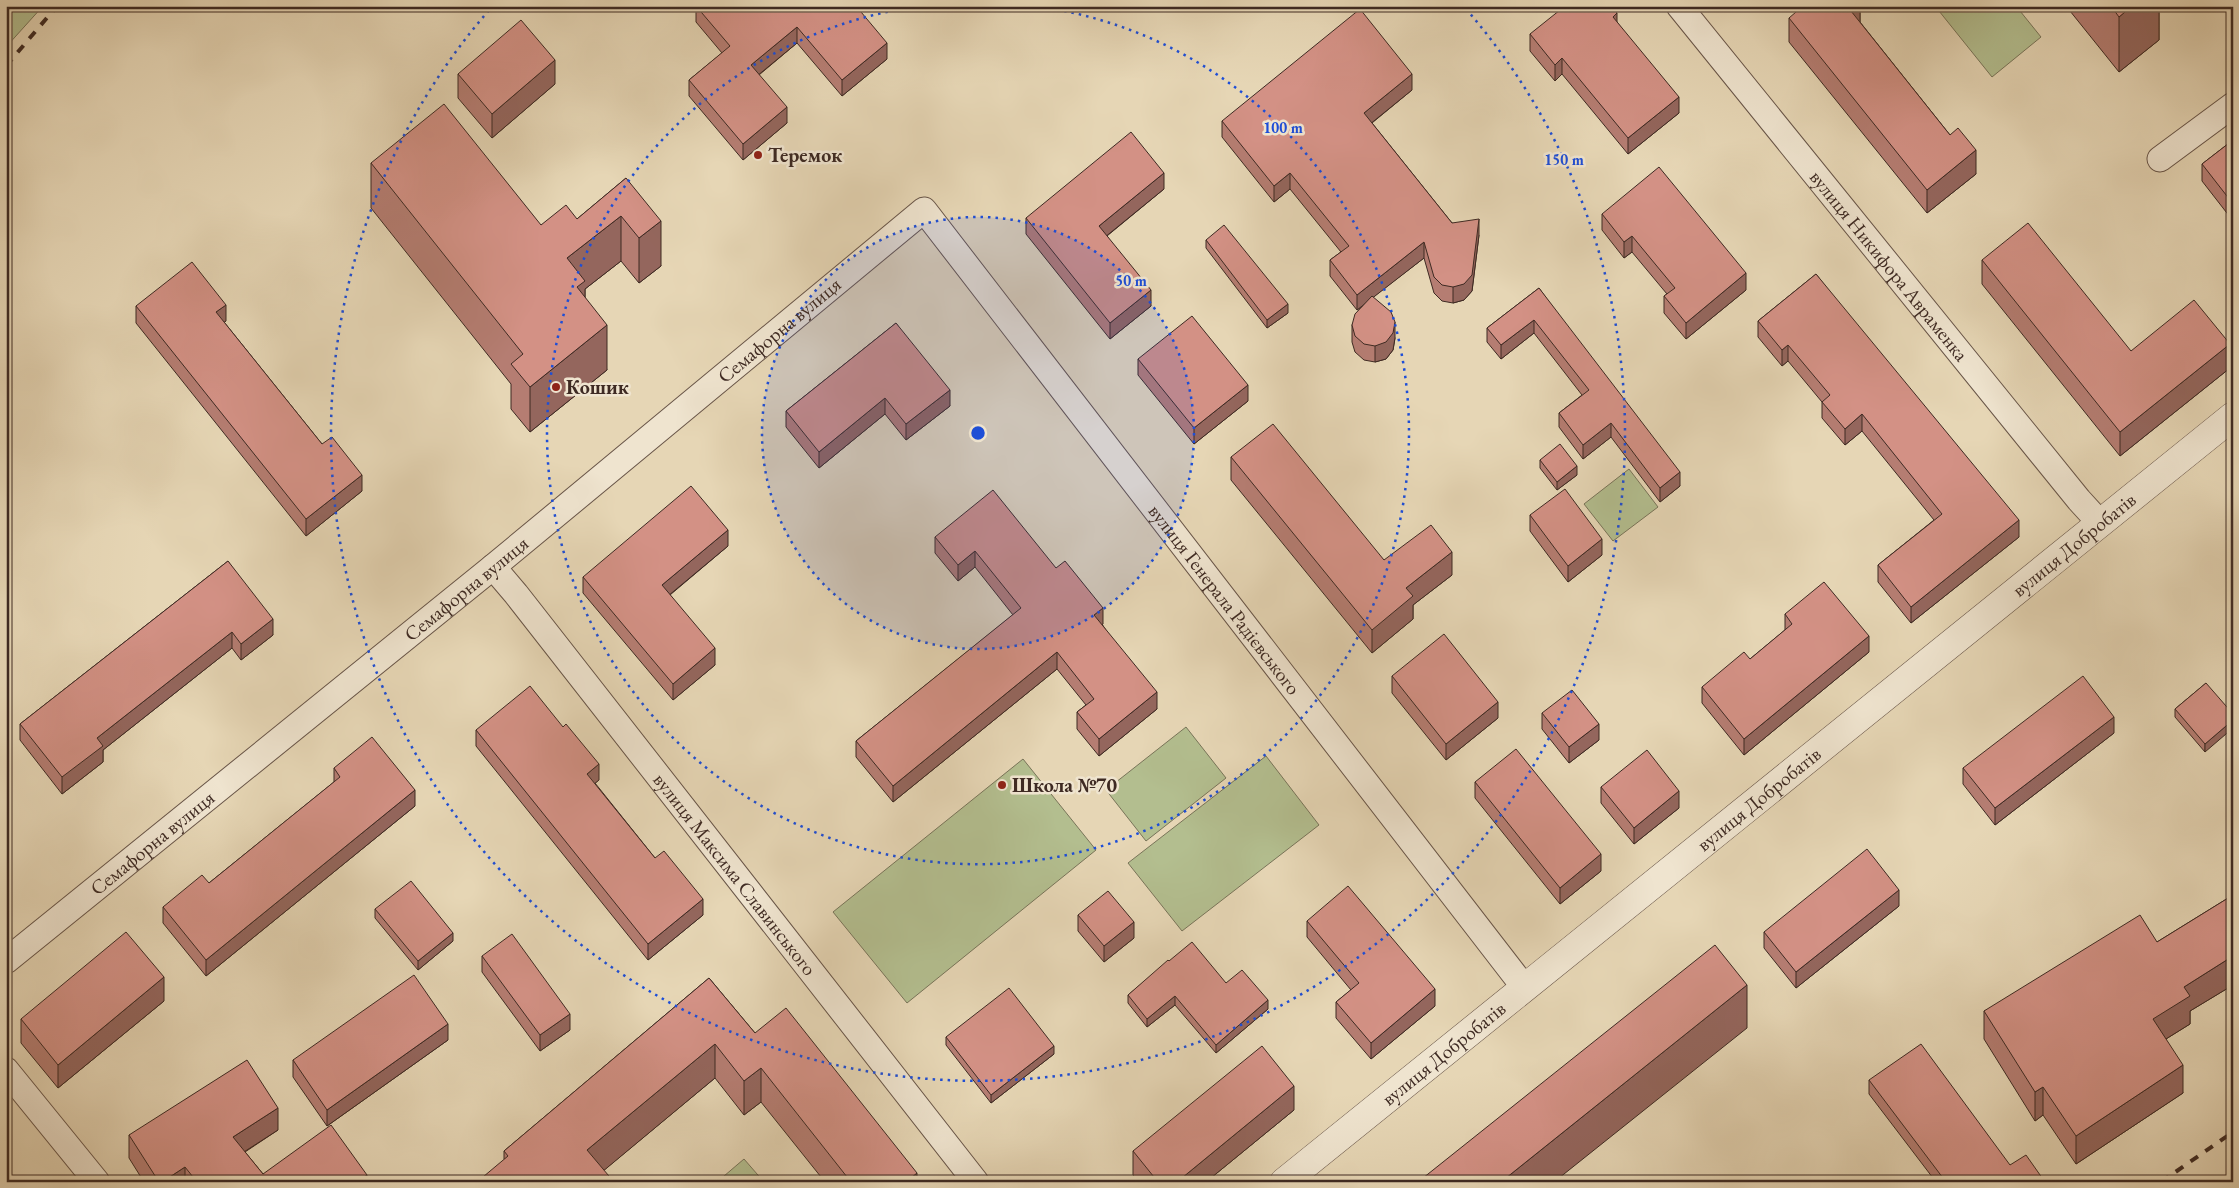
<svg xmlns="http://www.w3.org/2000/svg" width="2239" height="1188" font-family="'EB Garamond',serif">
<rect width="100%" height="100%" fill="#e6d6b5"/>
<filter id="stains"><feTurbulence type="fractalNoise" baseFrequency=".004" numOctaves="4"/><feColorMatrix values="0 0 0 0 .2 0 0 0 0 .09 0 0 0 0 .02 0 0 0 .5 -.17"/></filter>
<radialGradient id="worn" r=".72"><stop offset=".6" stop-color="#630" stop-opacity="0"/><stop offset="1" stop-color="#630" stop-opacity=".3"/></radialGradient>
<g fill="#b3be8f" stroke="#787459">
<polygon points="6,6 43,6 6,47"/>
<polygon points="1935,6 2016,6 2041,37 1992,77"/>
<polygon points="1629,469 1658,507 1613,541 1584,504"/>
<polygon points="1186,727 1226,778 1146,841 1106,790"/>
<polygon points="1266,756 1319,825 1182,931 1128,863"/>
<polygon points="1023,759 1096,850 907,1003 833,912"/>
<polygon points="744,1159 764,1182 717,1182"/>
</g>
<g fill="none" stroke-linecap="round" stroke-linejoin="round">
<g stroke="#685548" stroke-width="27">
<g id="minor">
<path id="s1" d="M1679,6L2079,500L2100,523"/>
<polyline points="2160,159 2233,105"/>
<path id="s2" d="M493,567L516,594L976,1182"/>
<path id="s3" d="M6,961L493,567L924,210L1524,987"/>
<polyline points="6,1070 97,1182"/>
</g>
</g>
<g stroke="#685548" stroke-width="29">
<g id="tertiary">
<path id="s4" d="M1284,1182L2233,416"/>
</g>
</g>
<use href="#minor" stroke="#efe4cf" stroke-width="25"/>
<use href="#tertiary" stroke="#efe4cf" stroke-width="28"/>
<g stroke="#3e2a23" stroke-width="4" stroke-dasharray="9 9" stroke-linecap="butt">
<polyline points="6,66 57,6"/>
<polyline points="2161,1182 2233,1132"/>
</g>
</g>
<g fill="#b57d72" stroke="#3e2a23">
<polygon points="696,6 777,10 887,59 842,96 797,43 759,75 787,123 743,160 689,96 689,80 722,53 696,22"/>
<polygon points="1860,6 1860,22 1950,135 1976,174 1927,213 1789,42 1789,18"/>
<polygon points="2066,6 2159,6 2159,40 2119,72"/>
<polygon points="1617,22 1679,113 1628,154 1562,74 1555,81 1530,51 1530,34"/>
<polygon points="458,74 555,84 492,138 458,98"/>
<polygon points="1412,90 1372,123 1452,223 1479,235 1472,291 1464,300 1453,303 1442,301 1434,293 1424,258 1373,297 1395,338 1393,350 1386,359 1375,362 1364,360 1355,352 1352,342 1352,325 1363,306 1357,310 1330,276 1330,260 1341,252 1290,189 1274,202 1222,137 1222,121"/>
<polygon points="2233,140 2233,214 2230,217 2202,181 2202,164"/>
<polygon points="371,163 541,225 577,219 626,178 661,266 639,283 621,261 585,289 585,297 607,370 530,432 511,409 511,384 371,208"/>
<polygon points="1164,189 1107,236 1151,306 1110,339 1026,234 1026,218"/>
<polygon points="1602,214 1746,290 1686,339 1664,313 1664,296 1667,294 1632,252 1624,258 1602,230"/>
<polygon points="1206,240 1288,313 1267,328 1206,248"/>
<polygon points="1982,260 2131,351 2230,368 2120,456 1982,284"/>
<polygon points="1816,274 2019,537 1911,623 1878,582 1878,565 1934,520 1862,431 1845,445 1822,418 1822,402 1788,361 1782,366 1758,337 1758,321"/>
<polygon points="1539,288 1680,486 1660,502 1611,437 1583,459 1559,427 1559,413 1582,395 1534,333 1501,359 1487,342 1487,328"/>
<polygon points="136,306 226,321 224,322 322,444 362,491 306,536 136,323"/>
<polygon points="896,323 950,406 906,440 885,414 819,468 786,427 786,411"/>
<polygon points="1138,359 1248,401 1194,444 1138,375"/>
<polygon points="1231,457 1384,560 1452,575 1413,605 1413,619 1372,653 1231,480"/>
<polygon points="1540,460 1577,475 1557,490 1540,468"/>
<polygon points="1530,515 1602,555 1568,582 1530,531"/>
<polygon points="935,537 1056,568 1103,624 1102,624 1157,709 1099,756 1077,729 1077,712 1086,705 1057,669 893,802 856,757 856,741 1013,615 975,567 958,581 935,553"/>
<polygon points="728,546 670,595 715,665 673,700 583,593 583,577"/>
<polygon points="228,561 273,635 241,660 232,648 103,750 103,762 62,794 20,740 20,724"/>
<polygon points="1785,614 1869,652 1744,755 1702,703 1702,687 1750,659 1785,630"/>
<polygon points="1392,676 1498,718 1446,760 1392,693"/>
<polygon points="2206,683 2205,752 2175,717 2175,709"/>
<polygon points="1542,713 1599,740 1569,763 1542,729"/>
<polygon points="476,730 599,780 595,783 655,858 703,915 648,960 476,746"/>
<polygon points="2114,733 1995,825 1963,784 1963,768"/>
<polygon points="334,768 415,806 206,976 163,923 163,907 209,883 334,782"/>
<polygon points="1475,782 1601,871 1560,904 1475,798"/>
<polygon points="1601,787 1679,808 1634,844 1601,803"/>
<polygon points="2233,895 2233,985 2190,1011 2190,1024 2166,1039 2183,1093 2076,1164 2043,1115 2035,1121 1984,1039 1984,1011 2157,942"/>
<polygon points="1899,906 1796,988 1764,948 1764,932"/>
<polygon points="375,909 453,941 418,970 375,918"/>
<polygon points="1078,915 1134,938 1104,962 1078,931"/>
<polygon points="1307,921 1435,1006 1371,1059 1336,1018 1336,1002 1351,990 1307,937"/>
<polygon points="482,956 570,1030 540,1051 482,972"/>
<polygon points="1169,961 1226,983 1268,1009 1216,1053 1175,1005 1147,1027 1128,1003 1128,995"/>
<polygon points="709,978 755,1033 917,1182 825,1182 761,1102 744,1115 715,1078 604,1170 504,1159 504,1151"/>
<polygon points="164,1001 58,1088 21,1043 21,1019"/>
<polygon points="946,1037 1054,1054 991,1103 946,1045"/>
<polygon points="448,1040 327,1126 293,1077 293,1060"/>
<polygon points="1869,1080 2010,1165 2045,1182 1936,1182 1869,1094"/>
<polygon points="1294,1110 1206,1182 1139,1182 1133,1175 1133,1151"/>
<polygon points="278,1130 245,1152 263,1174 367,1182 144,1182 129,1158 129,1135"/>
</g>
<g fill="#94665d" stroke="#3e2a23">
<polygon points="1856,6 1860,6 1860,27 1851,11"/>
<polygon points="2132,6 2159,6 2159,40 2119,72 2119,17"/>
<polygon points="1617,13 1617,29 1613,17"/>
<polygon points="797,27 797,43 751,81 751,65"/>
<polygon points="887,43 887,59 842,96 842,80"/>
<polygon points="1562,58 1562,74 1555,81 1555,65"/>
<polygon points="555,60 555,84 492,138 492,114"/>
<polygon points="1412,74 1412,90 1364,129 1364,113"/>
<polygon points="1679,97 1679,113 1628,154 1628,138"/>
<polygon points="787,107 787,123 743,160 743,144"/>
<polygon points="1976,150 1976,174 1927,213 1927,190"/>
<polygon points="1164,173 1164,189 1099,242 1099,226"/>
<polygon points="1290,173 1290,189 1274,202 1274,186"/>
<polygon points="2233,198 2233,214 2230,217 2230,200"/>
<polygon points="621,216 621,261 585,289 585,326 567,258"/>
<polygon points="1479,219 1479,235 1472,291 1464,300 1453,303 1453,287"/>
<polygon points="661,221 661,266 639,283 639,238"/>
<polygon points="1632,236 1632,252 1624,258 1624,242"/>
<polygon points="1424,242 1424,258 1357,310 1357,295"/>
<polygon points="1746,273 1746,290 1686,339 1686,323"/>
<polygon points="1151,290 1151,306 1110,339 1110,323"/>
<polygon points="1288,304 1288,313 1267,328 1267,320"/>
<polygon points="226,305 226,321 216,328 216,312"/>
<polygon points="1534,320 1534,333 1501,359 1501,345"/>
<polygon points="1395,322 1395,338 1393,350 1386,359 1375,362 1375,346"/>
<polygon points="607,325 607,370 530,432 530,387"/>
<polygon points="2230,344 2230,368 2120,456 2120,432"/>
<polygon points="1788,345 1788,361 1782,366 1782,350"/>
<polygon points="1248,385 1248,401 1194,444 1194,428"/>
<polygon points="950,390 950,406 906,440 906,424"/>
<polygon points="885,398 885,414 819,468 819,452"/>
<polygon points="1862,414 1862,431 1845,445 1845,429"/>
<polygon points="1611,423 1611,437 1583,459 1583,445"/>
<polygon points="1577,466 1577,475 1557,490 1557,482"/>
<polygon points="1680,472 1680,486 1660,502 1660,488"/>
<polygon points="362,475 362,491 306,536 306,519"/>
<polygon points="2019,520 2019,537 1911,623 1911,607"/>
<polygon points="728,530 728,546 662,601 662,585"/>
<polygon points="1602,539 1602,555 1568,582 1568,566"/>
<polygon points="975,551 975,567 958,581 958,565"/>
<polygon points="1452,552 1452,575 1413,605 1413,619 1372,653 1372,630 1406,588"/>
<polygon points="1103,608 1103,624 1094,631 1094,615"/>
<polygon points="273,619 273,635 241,660 241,644"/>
<polygon points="232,632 232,648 103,750 103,762 62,794 62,777 97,738"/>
<polygon points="1869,636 1869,652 1744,755 1744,739"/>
<polygon points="715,648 715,665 673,700 673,684"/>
<polygon points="1057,652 1057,669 893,802 893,786"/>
<polygon points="1157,692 1157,709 1099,756 1099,739"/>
<polygon points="1498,702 1498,718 1446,760 1446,744"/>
<polygon points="2114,717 2114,733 1995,825 1995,808"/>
<polygon points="2233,720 2233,728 2205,752 2205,744"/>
<polygon points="1599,724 1599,740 1569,763 1569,747"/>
<polygon points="599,764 599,780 587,790 587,774"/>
<polygon points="415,790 415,806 206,976 206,960"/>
<polygon points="1679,791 1679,808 1634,844 1634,828"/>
<polygon points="1601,854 1601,871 1560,904 1560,888"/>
<polygon points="1899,890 1899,906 1796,988 1796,972"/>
<polygon points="703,899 703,915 648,960 648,944"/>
<polygon points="1134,922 1134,938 1104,962 1104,946"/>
<polygon points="453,933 453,941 418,970 418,961"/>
<polygon points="2233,956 2233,985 2190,1011 2190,1024 2153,1047 2153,1019 2184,987"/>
<polygon points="164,977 164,1001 58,1088 58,1065"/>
<polygon points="1747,985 1747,1028 1554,1182 1501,1182"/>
<polygon points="1435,989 1435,1006 1371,1059 1371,1043"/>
<polygon points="1175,996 1175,1005 1147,1027 1147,1019"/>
<polygon points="1268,1000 1268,1009 1216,1053 1216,1045"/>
<polygon points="570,1014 570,1030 540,1051 540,1035"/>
<polygon points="448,1024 448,1040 327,1126 327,1110"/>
<polygon points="715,1044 715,1078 590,1182 587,1150"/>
<polygon points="1054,1046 1054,1054 991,1103 991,1095"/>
<polygon points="2183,1065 2183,1093 2076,1164 2076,1136"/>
<polygon points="761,1068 761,1102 744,1115 744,1081"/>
<polygon points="1294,1086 1294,1110 1206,1182 1177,1182"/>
<polygon points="2043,1087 2043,1115 2035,1121 2035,1092"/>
<polygon points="278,1108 278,1130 233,1159 233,1137"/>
<polygon points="185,1167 185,1182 162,1182"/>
<polygon points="917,1173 917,1182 906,1182"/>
<polygon points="367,1175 367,1182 357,1182"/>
</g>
<g fill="#d39185" stroke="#3e2a23">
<polygon points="696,6 774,6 777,10 781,6 856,6 887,43 842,80 797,27 751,65 787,107 743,144 689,80 730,46"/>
<polygon points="1565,6 1612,6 1617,13 1613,17 1679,97 1628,138 1562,58 1555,65 1530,34"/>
<polygon points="1803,6 1856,6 1851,11 1950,135 1958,128 1976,150 1927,190 1789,18"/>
<polygon points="2111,6 2132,6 2119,17"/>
<polygon points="1360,9 1412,74 1364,113 1452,223 1479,219 1472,275 1464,284 1453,287 1442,285 1434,277 1424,242 1357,295 1330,260 1349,246 1290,173 1274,186 1222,121"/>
<polygon points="521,20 555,60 492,114 458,74"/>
<polygon points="444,104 541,225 566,205 577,219 626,178 661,221 639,238 621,216 567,258 585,281 577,287 607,325 530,387 511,364 523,354 371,163"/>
<polygon points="1131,132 1164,173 1099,226 1151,290 1110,323 1026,218"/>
<polygon points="2233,140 2233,198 2230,200 2202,164"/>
<polygon points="1659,167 1746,273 1686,323 1664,296 1675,288 1632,236 1624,242 1602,214"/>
<polygon points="2028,223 2131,351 2194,300 2230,344 2120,432 1982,260"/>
<polygon points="1224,225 1288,304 1267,320 1206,240"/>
<polygon points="192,262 226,305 216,312 322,444 332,437 362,475 306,519 136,306"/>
<polygon points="1816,274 2019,520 1911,607 1878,565 1942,514 1862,414 1845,429 1822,402 1830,395 1788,345 1782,350 1758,321"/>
<polygon points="1539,288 1680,472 1660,488 1611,423 1583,445 1559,413 1589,390 1534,320 1501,345 1487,328"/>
<polygon points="1372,296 1391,312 1395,322 1393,333 1386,342 1375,346 1364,344 1355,336 1352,325 1355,314"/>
<polygon points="1192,316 1248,385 1194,428 1138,359"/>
<polygon points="896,323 950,390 906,424 885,398 819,452 786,411"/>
<polygon points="1273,424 1384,560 1431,525 1452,552 1406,588 1413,596 1372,630 1231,457"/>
<polygon points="1560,444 1577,466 1557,482 1540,460"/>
<polygon points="691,486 728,530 662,585 715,648 673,684 583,577"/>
<polygon points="1565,489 1602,539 1568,566 1530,515"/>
<polygon points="993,490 1056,568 1065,561 1103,608 1094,615 1157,692 1099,739 1077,712 1094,699 1057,652 893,786 856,741 1021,608 975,551 958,565 935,537"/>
<polygon points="228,561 273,619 241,644 232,632 97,738 103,746 62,777 20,724"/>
<polygon points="1824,582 1869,636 1744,739 1702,687 1744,652 1750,659 1792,624 1785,614"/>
<polygon points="1444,634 1498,702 1446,744 1392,676"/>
<polygon points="2083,676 2114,717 1995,808 1963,768"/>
<polygon points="2206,683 2233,714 2233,720 2205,744 2175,709"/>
<polygon points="530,686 563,727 566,724 599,764 587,774 655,858 664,851 703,899 648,944 476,730"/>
<polygon points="1572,690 1599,724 1569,747 1542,713"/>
<polygon points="372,737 415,790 206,960 163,907 202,875 209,883 340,777 334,768"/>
<polygon points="1516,749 1601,854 1560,888 1475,782"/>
<polygon points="1647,750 1679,791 1634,828 1601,787"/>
<polygon points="1867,849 1899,890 1796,972 1764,932"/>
<polygon points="411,881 453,933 418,961 375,909"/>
<polygon points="1348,886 1435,989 1371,1043 1336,1002 1359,983 1307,921"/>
<polygon points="1108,891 1134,922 1104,946 1078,915"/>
<polygon points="2233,895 2233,956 2184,987 2190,996 2153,1019 2183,1065 2076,1136 2043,1087 2035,1092 1984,1011 2140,915 2157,942"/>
<polygon points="126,932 164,977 58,1065 21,1019"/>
<polygon points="512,934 570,1014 540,1035 482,956"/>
<polygon points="1192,942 1226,983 1242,970 1268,1000 1216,1045 1175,996 1147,1019 1128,995 1168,960 1169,961"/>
<polygon points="1715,945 1747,985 1501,1182 1418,1182"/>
<polygon points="414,975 448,1024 327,1110 293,1060"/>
<polygon points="709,978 755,1033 786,1008 917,1173 906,1182 851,1182 761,1068 744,1081 715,1044 587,1150 614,1182 477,1182 508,1156 504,1151"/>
<polygon points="1009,988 1054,1046 991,1095 946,1037"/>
<polygon points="1921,1044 2010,1165 2026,1155 2045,1182 1946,1182 1869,1080"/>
<polygon points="1262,1046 1294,1086 1177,1182 1158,1182 1133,1151"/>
<polygon points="247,1060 278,1108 233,1137 263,1174 331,1125 367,1175 357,1182 197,1182 185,1167 162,1182 159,1182 129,1135"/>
</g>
<circle cx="978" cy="433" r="216" fill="#1d4ed8" fill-opacity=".12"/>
<g fill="none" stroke="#1d4ed8" stroke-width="2.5" stroke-dasharray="2.5 5">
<circle cx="978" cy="433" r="216"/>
<path d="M1042 7A431 431 0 1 1 914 7"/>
<path d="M1466 9A647 647 0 1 1 490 9"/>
</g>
<g fill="#8f2418" stroke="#efe4cf" stroke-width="2">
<circle cx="758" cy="155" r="5"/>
<circle cx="556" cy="387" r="5"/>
<circle cx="1002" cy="785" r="5"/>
</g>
<g text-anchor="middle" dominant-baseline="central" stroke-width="5" stroke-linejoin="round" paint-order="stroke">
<g font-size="20" font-weight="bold" fill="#3e2a23" stroke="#efe4cf" text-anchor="start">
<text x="768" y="155">Теремок</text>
<text x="566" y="387">Кошик</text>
<text x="1012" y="785">Школа №70</text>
</g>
<g font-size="20" fill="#3e2a23" stroke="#efe4cf">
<text stroke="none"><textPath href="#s1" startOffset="334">вулиця Никифора Авраменка</textPath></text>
<text stroke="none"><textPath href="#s3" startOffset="998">Семафорна вулиця</textPath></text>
<text stroke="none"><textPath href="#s4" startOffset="1015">вулиця Добробатів</textPath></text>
<text stroke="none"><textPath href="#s3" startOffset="592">Семафорна вулиця</textPath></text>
<text stroke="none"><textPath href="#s3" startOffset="1678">вулиця Генерала Радієвського</textPath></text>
<text stroke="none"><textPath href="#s4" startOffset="610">вулиця Добробатів</textPath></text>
<text stroke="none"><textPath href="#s3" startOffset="188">Семафорна вулиця</textPath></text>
<text stroke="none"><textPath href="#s2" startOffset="391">вулиця Максима Славинського</textPath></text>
<text stroke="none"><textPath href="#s4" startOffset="205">вулиця Добробатів</textPath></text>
</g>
</g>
<circle cx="978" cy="433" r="8" fill="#1d4ed8" stroke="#efe4cf" stroke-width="2.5"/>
<g font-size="15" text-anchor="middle" font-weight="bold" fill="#1d4ed8" stroke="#efe4cf" stroke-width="5" stroke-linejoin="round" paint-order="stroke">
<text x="1283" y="133">100 m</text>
<text x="1564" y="165">150 m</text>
<text x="1131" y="286">50 m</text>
</g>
<rect width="2239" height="1188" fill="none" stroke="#e6d6b5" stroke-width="25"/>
<rect x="8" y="8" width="2224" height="1173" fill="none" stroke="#3e2a23" stroke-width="2.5"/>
<rect x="12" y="12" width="2214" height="1163" fill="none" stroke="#3e2a23"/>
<rect width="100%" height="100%" filter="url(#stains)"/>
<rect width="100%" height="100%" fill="url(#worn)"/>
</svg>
